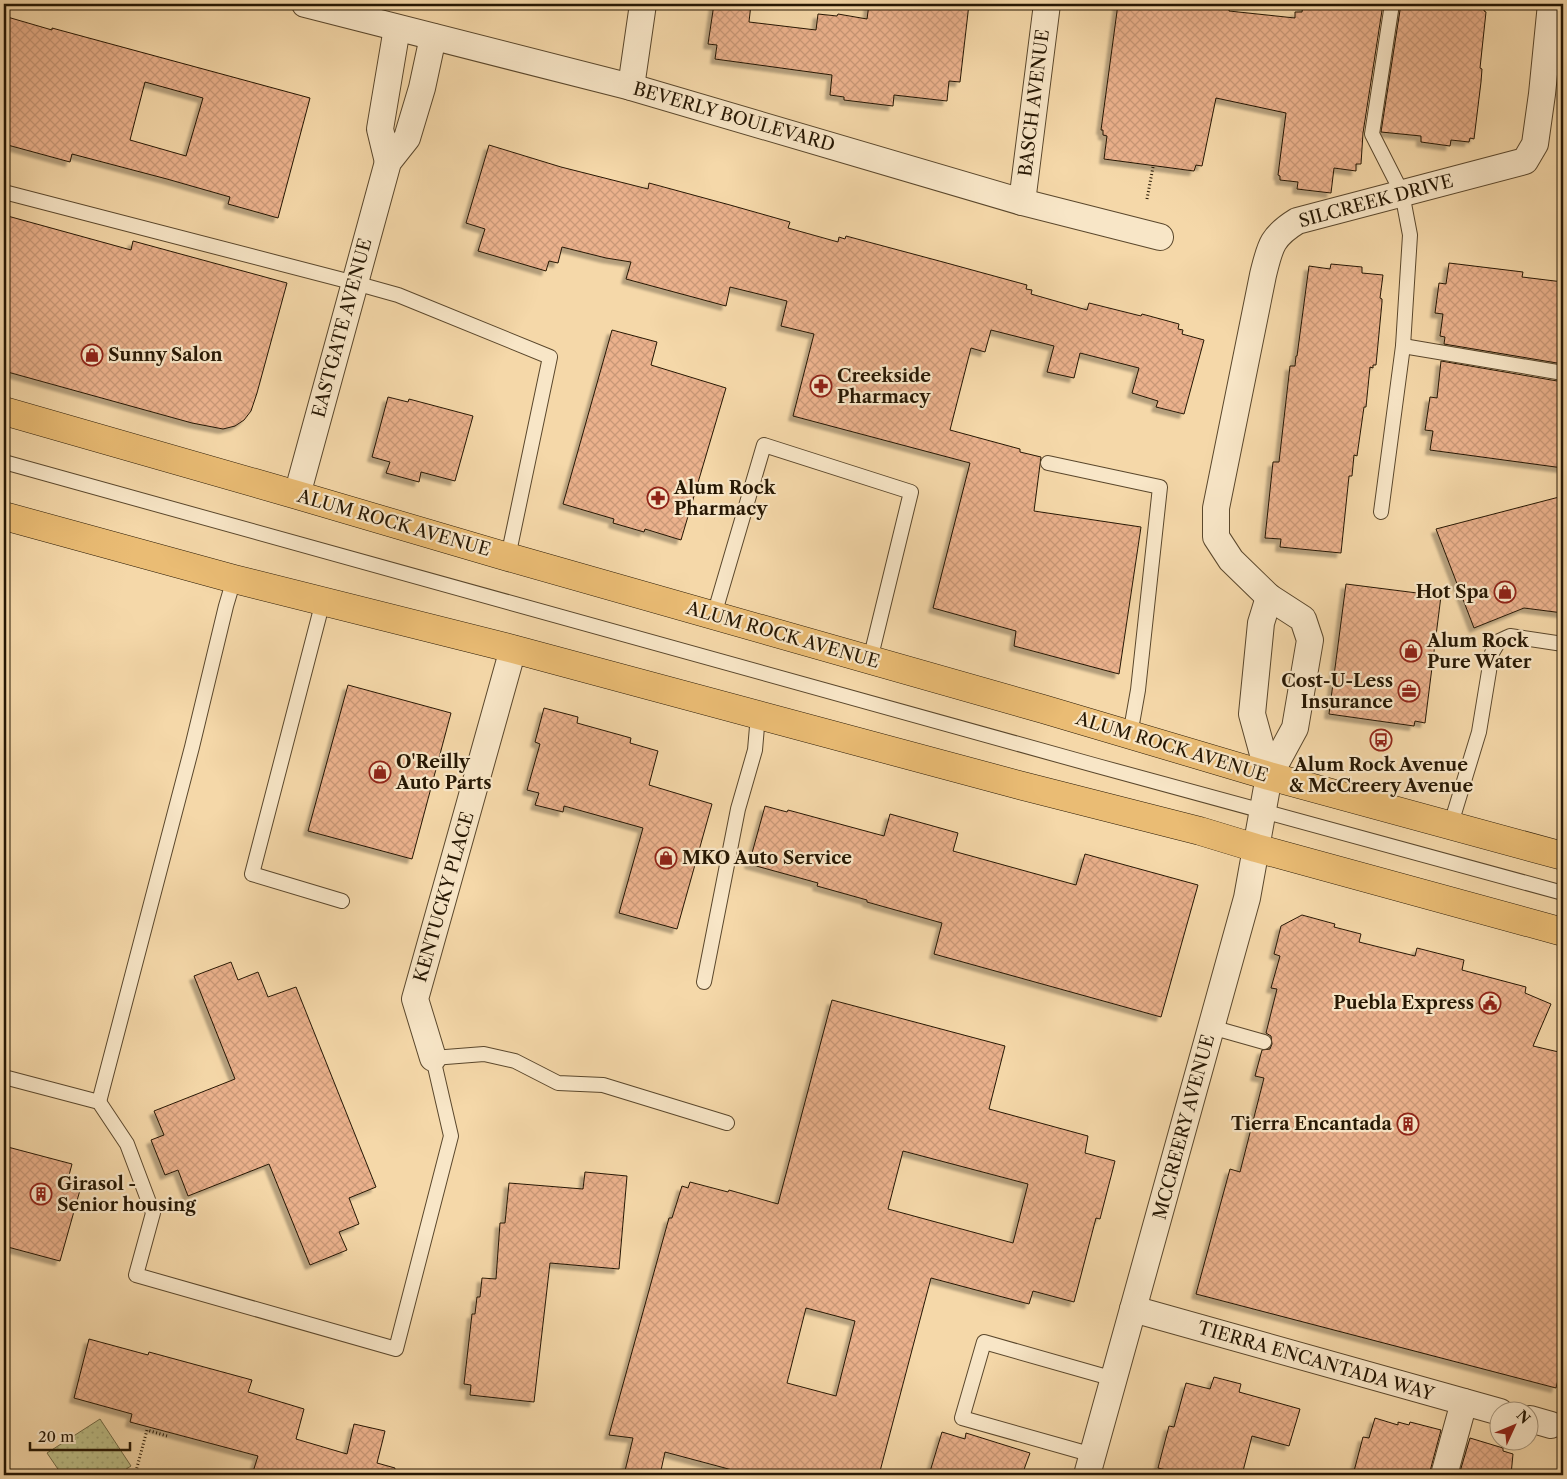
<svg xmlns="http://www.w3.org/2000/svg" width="1567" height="1479" font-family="'Libre Caslon Text',serif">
<defs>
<pattern id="park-dots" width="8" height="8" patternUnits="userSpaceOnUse" patternTransform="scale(1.25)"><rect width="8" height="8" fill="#bcbe87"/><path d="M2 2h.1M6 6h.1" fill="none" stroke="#a1a373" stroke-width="1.8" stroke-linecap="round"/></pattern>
<pattern id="building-cross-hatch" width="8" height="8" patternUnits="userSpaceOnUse" patternTransform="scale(1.25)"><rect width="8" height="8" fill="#ebb18c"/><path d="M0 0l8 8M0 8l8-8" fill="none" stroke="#c99877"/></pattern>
<filter id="shadow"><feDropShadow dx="-4.5" dy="4.5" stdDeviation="1" flood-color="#0004"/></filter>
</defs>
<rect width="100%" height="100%" fill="#f5d8a9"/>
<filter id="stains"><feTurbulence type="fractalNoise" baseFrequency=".004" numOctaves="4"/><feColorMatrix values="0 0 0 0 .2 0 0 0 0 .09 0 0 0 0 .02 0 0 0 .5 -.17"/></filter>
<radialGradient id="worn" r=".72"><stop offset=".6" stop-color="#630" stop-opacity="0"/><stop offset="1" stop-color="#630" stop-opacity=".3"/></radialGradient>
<polygon fill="url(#park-dots)" stroke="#716a45" points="100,1419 131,1466 117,1475 62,1475 47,1453"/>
<g fill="url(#building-cross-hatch)" stroke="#261703" fill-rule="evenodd" filter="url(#shadow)">
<polygon points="714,4 751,4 749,22 816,30 818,14 837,16 838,14 867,19 869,4 969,4 960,82 949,81 947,101 894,95 893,106 844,100 844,97 830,95 832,75 715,59 717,45 708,44"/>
<polygon points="1118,4 1230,4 1229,11 1295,18 1295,12 1302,12 1303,4 1383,4 1363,133 1361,164 1356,164 1356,171 1334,168 1331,193 1297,189 1298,182 1280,180 1280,176 1278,175 1286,113 1216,98 1202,166 1196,165 1194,171 1104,159 1107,136 1103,135 1103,130 1101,130"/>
<polygon points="1401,4 1485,4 1484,11 1486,12 1480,68 1482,69 1481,82 1474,139 1470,138 1469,142 1451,140 1450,146 1421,142 1421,136 1381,132"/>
<path d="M4,16L52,30V28L310,98L278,218L228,204L230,197L167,179L72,154L70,162L4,144ZM145,82L203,98L186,156L130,140Z"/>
<polygon points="489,145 561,167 648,189 649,183 730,205 790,222 788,228 838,242 839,237 845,239 846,236 943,262 1027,285 1026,289 1032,290 1031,294 1087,310 1089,303 1141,316 1142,314 1179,324 1178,329 1183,330 1182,334 1204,340 1184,414 1156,407 1158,401 1132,393 1139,368 1080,353 1074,378 1047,372 1054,346 991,330 985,352 971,348 950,430 1020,449 1020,452 1041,457 1034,511 1141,527 1119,674 1014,646 1016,631 933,608 970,463 793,416 814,334 781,326 787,301 730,287 726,306 626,279 631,262 606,258 562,247 558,263 549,261 546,271 478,251 485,229 466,223"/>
<polygon points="4,215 131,250 133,241 287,283 257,393 251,411 244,420 235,426 223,429 192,423 4,371"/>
<polygon points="1449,263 1523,272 1522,277 1563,282 1563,364 1444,344 1445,337 1440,336 1443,314 1435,313 1439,283 1446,284"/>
<polygon points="1331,264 1362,267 1362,273 1383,275 1380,298 1382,299 1382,302 1376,365 1373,365 1373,368 1370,367 1366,407 1364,407 1357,456 1354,455 1352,476 1349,476 1341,553 1280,547 1281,539 1265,538 1273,462 1279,462 1290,366 1295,366 1296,356 1297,356 1309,266 1330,269"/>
<polygon points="612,330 657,342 651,365 726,388 681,540 645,529 644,532 613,523 614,519 563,504"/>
<polygon points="1441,361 1563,382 1563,468 1430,450 1433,431 1425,430 1430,397 1437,398"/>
<polygon points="388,397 408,402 409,399 473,416 455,481 421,472 419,482 386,473 390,462 372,457"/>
<polygon points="1563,496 1563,613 1524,608 1474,628 1436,529"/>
<polygon points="1346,584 1441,596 1425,723 1415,721 1414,726 1329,714"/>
<polygon points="348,685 451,713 412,859 308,831"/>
<polygon points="544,708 578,717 577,723 631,738 630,743 658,751 649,785 712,804 677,929 619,913 643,828 564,806 563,812 535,805 539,793 527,790 540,744 535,742"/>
<polygon points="765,806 787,812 788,810 884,836 890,814 958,833 953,851 1076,885 1085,854 1198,885 1161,1017 934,954 942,923 867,902 867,900 817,886 818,883 749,864"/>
<polygon points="1302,915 1335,924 1334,927 1361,934 1359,942 1415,956 1417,948 1464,960 1462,970 1526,987 1525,993 1551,1004 1533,1046 1563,1053 1563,1360 1556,1388 1196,1294 1230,1169 1240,1172 1264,1078 1255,1076 1262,1050 1270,1049 1272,1044 1271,1036 1266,1033 1277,989 1271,988 1280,956 1274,954 1281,926"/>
<polygon points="231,962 238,980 258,972 268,997 296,987 376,1187 349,1198 359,1224 339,1232 347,1250 310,1265 269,1164 188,1196 178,1170 165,1175 151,1140 164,1135 154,1111 235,1079 194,976"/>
<path d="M832,1000L1005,1046L989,1109L1088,1136L1085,1153L1115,1161L1100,1219L1096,1218L1074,1302L1033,1291L1029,1304L931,1278L879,1475H751L665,1452L660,1475H624L633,1438L609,1435L669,1218H672L682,1186L688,1188L690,1182L728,1192L729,1190L778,1204ZM903,1151L1028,1184L1013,1243L888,1209ZM806,1308L855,1321L836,1396L787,1383Z"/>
<polygon points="4,1146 72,1164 68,1179 82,1183 60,1261 4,1246"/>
<polygon points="585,1172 627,1176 619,1269 550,1263 534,1402 470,1395 471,1385 464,1384 472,1314 475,1314 477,1297 480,1297 482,1278 496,1279 500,1223 505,1223 509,1183 583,1189"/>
<polygon points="89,1339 148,1355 149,1352 252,1380 248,1392 304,1409 296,1439 347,1454 354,1424 385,1431 377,1463 395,1468 394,1475 252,1475 258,1456 130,1422 132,1414 74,1398"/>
<polygon points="1214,1377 1241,1384 1239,1392 1300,1409 1289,1446 1252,1436 1242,1475 1188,1475 1158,1468 1169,1426 1174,1427 1186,1383 1210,1389"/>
<polygon points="1375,1418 1398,1425 1398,1422 1409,1425 1410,1422 1441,1430 1429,1475 1353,1475 1363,1437 1369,1438"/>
<polygon points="942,1432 965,1439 966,1433 1030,1453 1022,1475 929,1475"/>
<polygon points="1470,1438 1503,1448 1503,1451 1513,1454 1511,1475 1459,1475"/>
</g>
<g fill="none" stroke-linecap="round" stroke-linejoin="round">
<g stroke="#5a472c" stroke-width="16">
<g id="lane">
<polyline points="4,192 355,283 398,295 550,357 508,557"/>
<polyline points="1403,346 1563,373"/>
<path d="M4,462C524,603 1042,754 1563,893"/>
<polyline points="1048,463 1160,487 1138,690 1130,735"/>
<polyline points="1381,512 1403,346 1410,235 1402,193 1372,134 1392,4"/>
<polyline points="323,601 252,874 342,901"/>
<polyline points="714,615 764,445 911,492 870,660"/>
<polyline points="1450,827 1479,732 1492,653 1499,641 1510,636 1563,644"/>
<polyline points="704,982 738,809 755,750 758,715"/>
<polyline points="1211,1027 1264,1042"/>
<polyline points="4,1077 99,1102 127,1144 153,1213 136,1275 396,1349 451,1136 433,1058 484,1054 515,1061 558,1083 603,1085 727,1123"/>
<polyline points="99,1102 192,747 226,606 234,579"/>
<polyline points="1093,1455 962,1418 984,1342 1114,1379"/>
</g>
</g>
<g stroke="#5a472c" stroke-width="28">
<g id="street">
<polyline points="305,4 631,87 1022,202 1160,237"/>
<polyline points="631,87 643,4"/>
<polyline points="388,162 380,129 397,28"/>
<polyline points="1022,202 1047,4"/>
<polyline points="297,495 388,162 407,138 422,88 433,37"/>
<polyline points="1269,776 1252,714 1261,623 1269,597"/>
<polyline points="433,1058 415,999 513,649"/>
<polyline points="1133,1309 1500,1412"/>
<polyline points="1530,1419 1551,1425"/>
<path d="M1087,1475L1247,898L1269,776L1295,728L1310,640L1303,619L1269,597L1231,560L1216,537V508L1263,275C1270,247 1271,237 1297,221L1525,161L1535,144L1542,94L1551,4"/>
<polyline points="1444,1475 1464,1402"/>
</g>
</g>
<g stroke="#261703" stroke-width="29">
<g id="primary">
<polyline points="4,411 297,495 508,557 1043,709 1269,776 1563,856"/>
<polyline points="4,516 234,579 513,649 1019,785 1200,831 1256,848 1563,932"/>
</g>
</g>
<g stroke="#261703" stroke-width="3" stroke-dasharray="1 2.5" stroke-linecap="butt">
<polyline points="1147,199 1153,167"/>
<polyline points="135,1475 147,1430 167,1436"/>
</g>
<use href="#lane" stroke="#f8e6c7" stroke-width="14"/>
<use href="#street" stroke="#f8e6c7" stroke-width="26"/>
<use href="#primary" stroke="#eabc74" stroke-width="28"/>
</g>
<defs>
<g id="shop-ring" transform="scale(1.125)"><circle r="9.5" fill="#f8e6c7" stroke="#8f2418" stroke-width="1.5"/><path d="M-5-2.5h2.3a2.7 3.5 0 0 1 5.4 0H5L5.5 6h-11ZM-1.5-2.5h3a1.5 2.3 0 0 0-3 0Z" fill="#8f2418"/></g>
<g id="pharmacy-ring" transform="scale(1.125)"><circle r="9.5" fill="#f8e6c7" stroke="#8f2418" stroke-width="1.5"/><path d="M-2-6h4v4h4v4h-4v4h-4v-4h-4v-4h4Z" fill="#8f2418"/></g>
<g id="office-ring" transform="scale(1.125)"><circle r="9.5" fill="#f8e6c7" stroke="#8f2418" stroke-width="1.5"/><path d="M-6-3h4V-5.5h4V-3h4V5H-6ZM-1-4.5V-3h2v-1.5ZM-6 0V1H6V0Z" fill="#8f2418"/></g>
<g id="bus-ring" transform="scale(1.125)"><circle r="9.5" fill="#f8e6c7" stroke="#8f2418" stroke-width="1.5"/><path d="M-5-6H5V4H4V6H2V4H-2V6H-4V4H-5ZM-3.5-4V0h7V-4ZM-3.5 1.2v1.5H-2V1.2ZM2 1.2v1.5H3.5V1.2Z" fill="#8f2418"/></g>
<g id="civic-ring" transform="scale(1.125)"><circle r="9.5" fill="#f8e6c7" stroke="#8f2418" stroke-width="1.5"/><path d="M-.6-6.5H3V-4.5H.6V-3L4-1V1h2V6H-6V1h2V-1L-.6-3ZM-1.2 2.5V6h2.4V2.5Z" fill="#8f2418"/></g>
<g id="building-ring" transform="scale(1.125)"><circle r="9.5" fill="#f8e6c7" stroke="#8f2418" stroke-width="1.5"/><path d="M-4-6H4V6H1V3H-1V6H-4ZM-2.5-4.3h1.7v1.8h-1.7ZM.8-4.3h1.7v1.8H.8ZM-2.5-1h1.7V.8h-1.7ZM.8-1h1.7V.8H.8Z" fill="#8f2418"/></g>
</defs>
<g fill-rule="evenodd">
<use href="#shop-ring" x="92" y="355"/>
<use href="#pharmacy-ring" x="821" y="386"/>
<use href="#pharmacy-ring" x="658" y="498"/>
<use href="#shop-ring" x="1505" y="592"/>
<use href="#shop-ring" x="1411" y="651"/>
<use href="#office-ring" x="1409" y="691"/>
<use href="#bus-ring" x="1381" y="740"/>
<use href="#shop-ring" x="380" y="772"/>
<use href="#shop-ring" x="666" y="858"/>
<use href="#civic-ring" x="1490" y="1003"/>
<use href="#building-ring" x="1408" y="1124"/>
<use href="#building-ring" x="41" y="1194"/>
</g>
<g text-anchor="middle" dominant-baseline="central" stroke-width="4.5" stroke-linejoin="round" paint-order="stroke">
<g font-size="18" fill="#261703" stroke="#f8e6c7">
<text transform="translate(1034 103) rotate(-83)">BASCH AVENUE</text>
<text transform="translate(734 117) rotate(16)">BEVERLY BOULEVARD</text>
<text transform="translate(1376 201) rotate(-15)">SILCREEK DRIVE</text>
<text transform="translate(342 328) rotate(-75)">EASTGATE AVENUE</text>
<text transform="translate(394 523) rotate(16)">ALUM ROCK AVENUE</text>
<text transform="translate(783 635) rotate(16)">ALUM ROCK AVENUE</text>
<text transform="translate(1172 747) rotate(17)">ALUM ROCK AVENUE</text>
<text transform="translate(444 897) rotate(-74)">KENTUCKY PLACE</text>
<text transform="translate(1184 1127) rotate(-75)">MCCREERY AVENUE</text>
<text transform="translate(1316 1361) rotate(16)">TIERRA ENCANTADA WAY</text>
</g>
<g font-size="18" font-weight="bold" fill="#261703" stroke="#f8e6c7" text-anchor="start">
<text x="108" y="355">Sunny Salon</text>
<text x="837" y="376">Creekside<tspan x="837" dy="21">Pharmacy</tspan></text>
<text x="674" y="488">Alum Rock<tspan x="674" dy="21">Pharmacy</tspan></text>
<text x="1489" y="592" text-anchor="end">Hot Spa</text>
<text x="1427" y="641">Alum Rock<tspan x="1427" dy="21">Pure Water</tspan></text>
<text x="1393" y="681" text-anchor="end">Cost-U-Less<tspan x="1393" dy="21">Insurance</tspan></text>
<text x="396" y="762">O'Reilly<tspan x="396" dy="21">Auto Parts</tspan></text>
<text x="1381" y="765" text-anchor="middle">Alum Rock Avenue<tspan x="1381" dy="21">&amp; McCreery Avenue</tspan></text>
<text x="682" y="858">MKO Auto Service</text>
<text x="1474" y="1003" text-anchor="end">Puebla Express</text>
<text x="1392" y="1124" text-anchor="end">Tierra Encantada</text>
<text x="57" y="1184">Girasol -<tspan x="57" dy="21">Senior housing</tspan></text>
</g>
</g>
<rect width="1567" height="1479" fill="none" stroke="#f5d8a9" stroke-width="20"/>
<rect x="5" y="5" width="1557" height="1469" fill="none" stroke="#261703" stroke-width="2.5"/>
<rect x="10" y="10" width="1547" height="1459" fill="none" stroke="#261703"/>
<g transform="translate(1514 1426) rotate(46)"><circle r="24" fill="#f8e6c7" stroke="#a49379"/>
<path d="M0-4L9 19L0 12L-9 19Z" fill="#8f2418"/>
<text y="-8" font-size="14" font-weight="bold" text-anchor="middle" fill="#261703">N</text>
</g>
<path d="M30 1442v8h100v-8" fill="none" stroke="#261703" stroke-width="2.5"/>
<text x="38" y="1442" font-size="15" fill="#261703" stroke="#f8e6c7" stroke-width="4" paint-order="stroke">20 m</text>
<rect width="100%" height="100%" filter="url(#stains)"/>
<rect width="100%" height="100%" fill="url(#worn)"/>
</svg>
